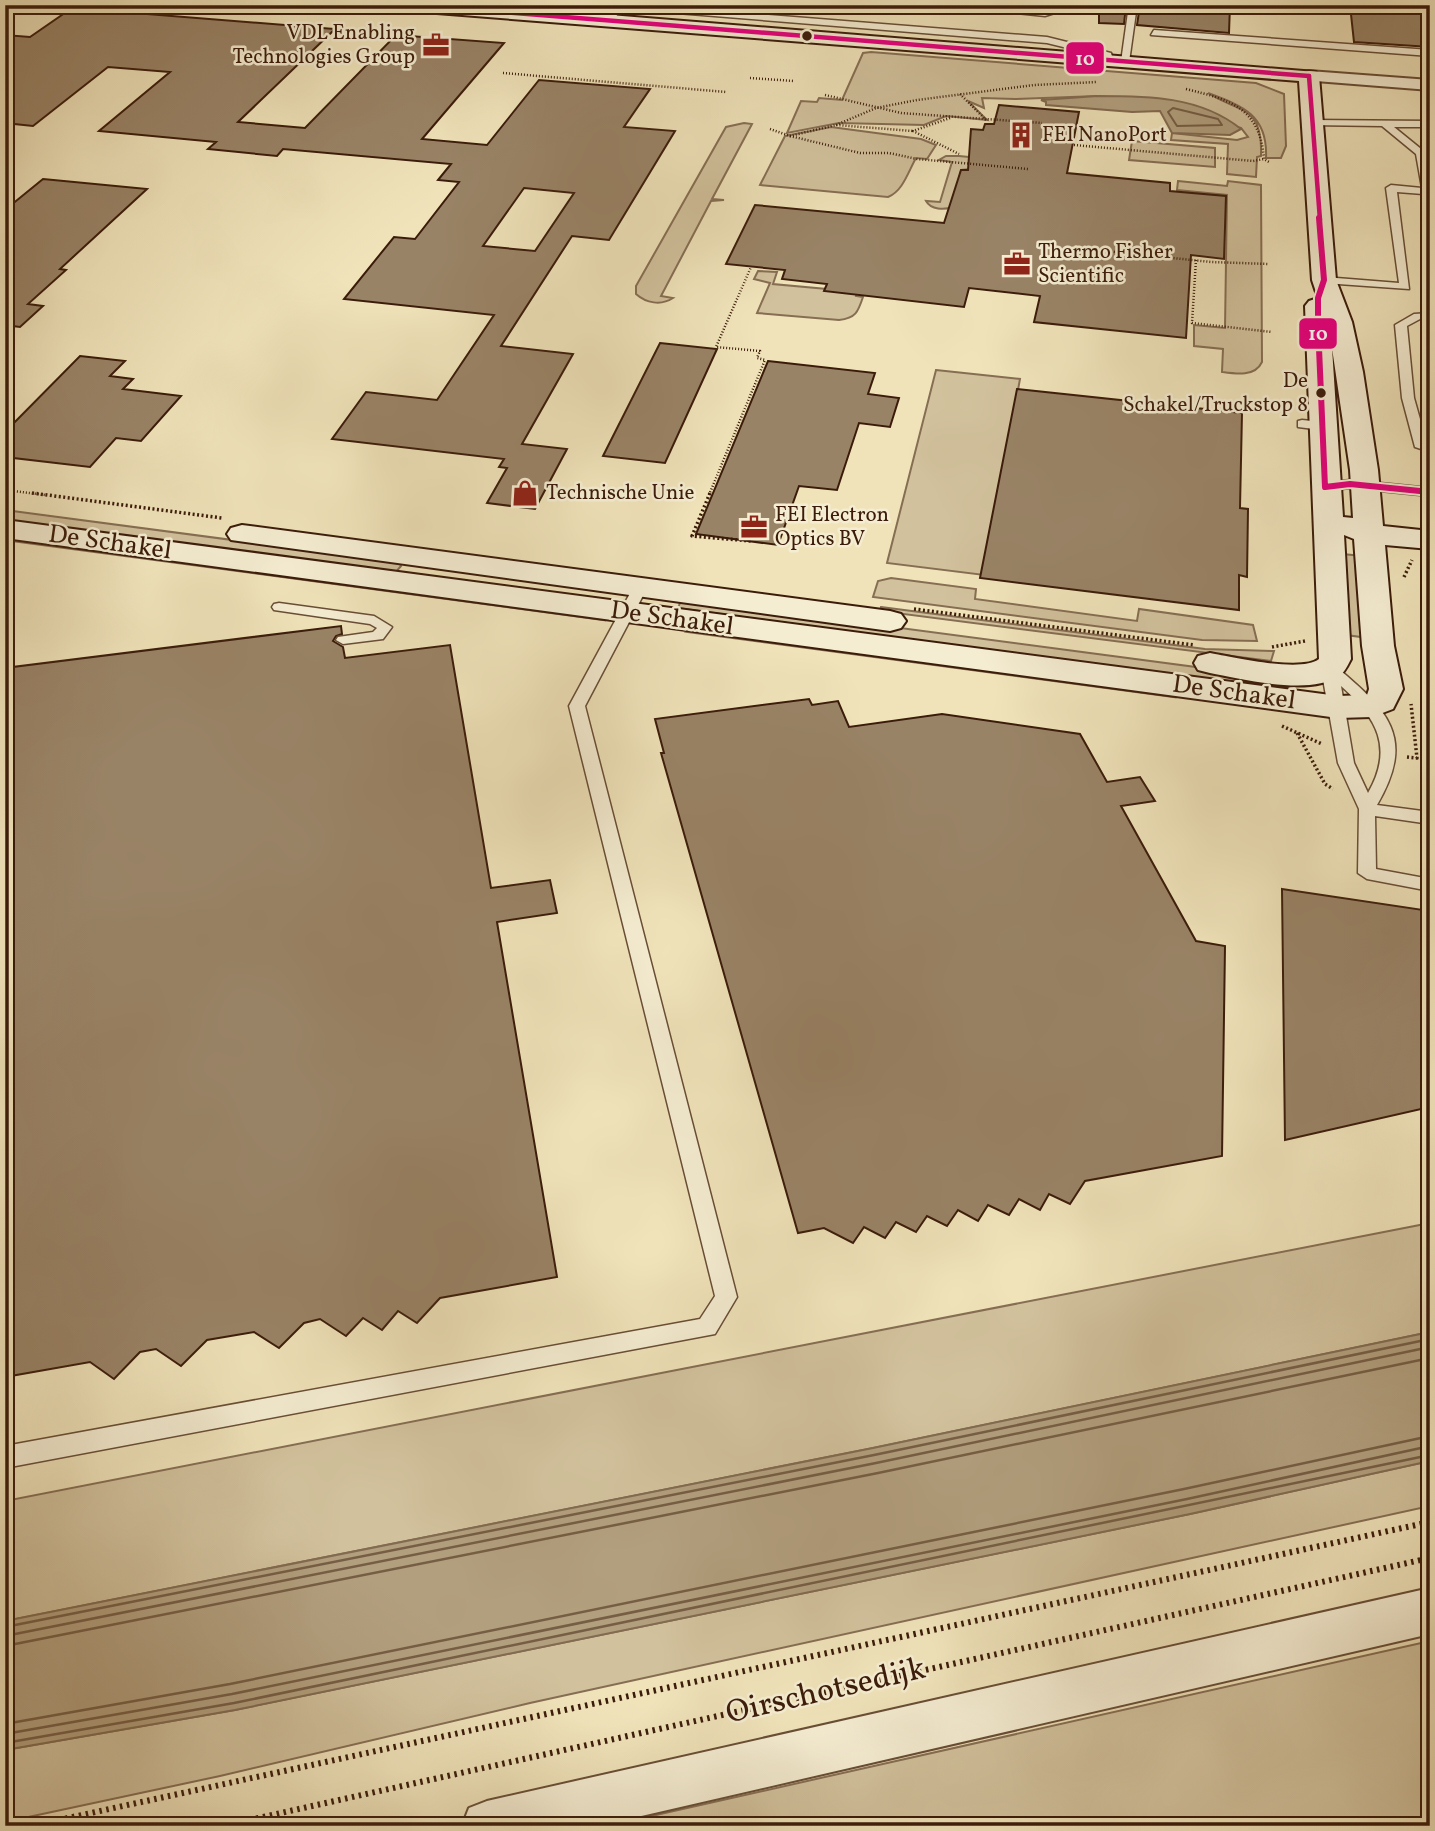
<svg xmlns="http://www.w3.org/2000/svg" width="1435" height="1831" font-family="Vollkorn,serif">
<rect width="100%" height="100%" fill="#f0e3ba"/>
<filter id="stains"><feTurbulence type="fractalNoise" baseFrequency=".00286" numOctaves="4"/><feColorMatrix values="0 0 0 0 .2 0 0 0 0 .09 0 0 0 0 .02 0 0 0 .5 -.17"/></filter>
<radialGradient id="worn" r=".72"><stop offset=".6" stop-color="#630" stop-opacity="0"/><stop offset="1" stop-color="#630" stop-opacity=".3"/></radialGradient>
<g fill="#d1c19c" stroke="#866e53" stroke-width="2">
<path d="M871,52L1256,83L1284,94L1286,146L1281,158H1266C1268,115 1243,106 1208,93C1239,113 1263,104 1261,156L1257,157L1256,177L1227,174L1228,144L1171,140L1172,133L1237,140L1248,137L1241,128L1098,96L1015,99L982,98L984,108L968,101L987,120L946,116L924,125L839,123L787,133L801,101L817,102L819,98L842,100L863,53Z"/>
<path d="M744,123L752,124L712,199L724,200L711,201L661,296L673,298C661,306 646,303 636,294V286L726,127Z"/>
<path d="M831,127L921,139L936,145L927,159L916,158C908,172 903,191 888,197L760,185L785,136Z"/>
<polygon points="1132,141 1215,148 1215,167 1129,160"/>
<path d="M959,156L1030,163L961,170L953,207C944,210 931,210 926,201L940,202L952,162L939,160L946,156Z"/>
<path d="M1178,181L1227,186L1228,181L1261,185L1262,362C1255,377 1236,374 1222,372L1223,349L1194,346V325L1225,328L1227,195L1177,190Z"/>
<path d="M758,271L777,272L773,284L838,290L860,282L856,296L863,297C858,312 856,318 839,320L757,313L770,283L754,279Z"/>
<polygon points="936,370 1020,379 984,575 887,563"/>
<polygon points="5,510 399,562 401,566 395,573 5,522"/>
<polygon points="5,536 598,616 603,620 5,540"/>
<polygon points="1342,554 1363,556 1369,638 1346,635"/>
<polygon points="891,578 976,589 975,599 1137,621 1139,609 1253,625 1257,641 1202,640 873,597 878,581"/>
<polygon points="689,600 1271,677 1271,690 678,608 680,603"/>
<polygon points="881,607 1205,649 1274,651 1271,661 880,611"/>
<polygon points="693,629 1170,693 1174,697 687,632"/>
<polygon points="1430,1223 1430,1332 873,1448 5,1621 5,1501"/>
<polygon points="1430,1461 1430,1506 530,1703 220,1776 5,1822 5,1750 235,1710 1190,1514"/>
<polygon points="1430,1641 1430,1826 607,1826"/>
</g>
<g fill="#b29f7e" stroke="#826b50" stroke-width="2">
<path d="M1097,96C1148,96 1200,96 1241,129L1230,135L1172,133L1160,111L1132,112L1046,105V102L1041,100Z"/>
<polygon points="1430,1332 1430,1461 1190,1514 235,1710 5,1750 5,1621 873,1448"/>
</g>
<g fill="none" stroke-linecap="round" stroke-linejoin="round">
<polygon stroke="#765e44" stroke-width="2" points="1173,108 1218,119 1222,125 1177,126 1168,112"/>
<g stroke="#765e44" stroke-width="2.5">
<polyline points="5,1627 874,1455 1430,1339"/>
<polyline points="5,1636 876,1463 1430,1347"/>
<polyline points="5,1646 878,1473 1430,1358"/>
<polyline points="5,1724 230,1684 1184,1489 1430,1436"/>
<polyline points="5,1734 232,1694 1187,1499 1430,1446"/>
<polyline points="5,1743 234,1703 1430,1455"/>
</g>
</g>
<g fill="#998366" stroke="#3b1c0a" stroke-width="2" fill-rule="evenodd">
<polygon points="1099,5 1126,5 1124,24 1099,23"/>
<polygon points="1140,5 1230,5 1229,33 1137,25"/>
<polygon points="1350,5 1430,5 1430,47 1354,42"/>
<path d="M72,8L335,29L238,122L305,128L396,35L504,43L422,139L487,145L539,80L650,89L624,127L675,131L609,240L572,236L501,346L573,354L522,444L567,449L535,509L487,503L507,468L499,467L504,459L332,439L366,392L437,400L494,315L344,299L394,237L415,239L459,182L438,180L451,164L283,149L277,156L208,149L216,142L99,131L170,72L108,67L33,126L5,123V35L30,37ZM524,188L574,193L535,251L483,246Z"/>
<polygon points="999,105 1079,112 1067,173 1170,183 1170,191 1226,196 1224,259 1191,255 1186,338 1034,322 1040,296 969,288 964,307 824,291 827,284 782,279 785,270 726,264 755,205 944,223 961,170 968,170 971,129 983,130 985,124 994,124"/>
<polygon points="43,179 147,189 60,269 66,270 28,304 43,306 20,327 5,325 5,210"/>
<polygon points="660,343 717,349 665,463 603,456"/>
<polygon points="80,356 125,361 110,376 133,379 123,389 181,396 141,441 116,438 90,467 5,457 5,432"/>
<polygon points="768,361 875,373 868,394 899,398 890,427 859,423 837,490 799,486 778,545 696,534"/>
<polygon points="1017,389 1242,413 1240,508 1248,509 1247,577 1239,575 1239,610 980,578"/>
<polygon points="341,626 342,634 336,636 333,641 343,647 345,658 450,645 491,888 550,880 557,913 497,922 557,1277 440,1298 417,1323 398,1311 382,1330 363,1318 346,1336 320,1319 304,1323 279,1348 254,1332 207,1340 181,1366 156,1349 140,1352 114,1379 90,1362 5,1377 5,668"/>
<polygon points="809,699 812,705 838,701 849,727 942,714 1080,734 1107,782 1140,777 1155,801 1121,806 1196,941 1225,946 1222,1156 1085,1181 1070,1204 1049,1194 1040,1210 1019,1199 1009,1215 988,1205 978,1221 958,1210 947,1226 927,1216 916,1232 896,1222 885,1238 864,1227 853,1243 824,1228 798,1233 661,753 664,753 655,719"/>
<polygon points="1282,889 1430,911 1430,1107 1285,1140"/>
</g>
<g fill="none" stroke-linecap="round" stroke-linejoin="round">
<g stroke="#684e36" stroke-width="3">
<g id="lane">
<polygon points="616,5 625,5 611,23 605,23"/>
<polygon points="936,5 1045,10 1065,5 1080,5 1045,16"/>
<polygon points="1129,5 1137,5 1129,62 1125,65 1121,62"/>
<polygon points="655,6 1047,37 1111,53 1113,60 1106,62 1104,57 1047,43 652,11"/>
<polygon points="1154,30 1430,50 1430,56 1151,35"/>
<polygon points="1312,120 1430,121 1430,127 1394,127 1426,153 1430,173 1430,205 1425,202 1423,194 1397,192 1409,289 1324,283 1318,280 1324,277 1399,283 1386,188 1391,185 1422,188 1416,154 1382,126 1309,125 1309,121"/>
<polygon points="1430,313 1430,319 1420,319 1407,326 1414,398 1427,444 1430,444 1430,452 1415,447 1402,398 1395,325 1414,314"/>
<polygon points="1302,420 1322,422 1328,426 1322,430 1298,427 1298,421"/>
<polygon points="1350,480 1430,488 1430,496 1350,488 1325,491 1318,487 1325,483"/>
<polygon points="641,582 648,586 585,706 737,1297 715,1334 5,1468 5,1446 700,1319 715,1296 569,706 634,586"/>
<polygon points="279,603 374,616 392,627 383,639 343,644 336,640 338,637 373,632 377,628 370,624 274,610 272,607 274,604"/>
<path d="M1329,663L1334,665C1387,710 1417,736 1377,805L1430,812V824L1375,816L1376,869L1430,879V891L1367,879L1358,873L1359,809L1338,763L1321,668ZM1341,686C1377,718 1394,748 1368,793L1354,763Z"/>
</g>
</g>
<g stroke="#684e36" stroke-width="4">
<g id="street">
<polygon points="1309,71 1430,80 1430,90 1303,80 1300,76 1303,72"/>
<polygon points="1430,1588 1430,1634 598,1826 462,1826 469,1808 487,1801"/>
</g>
</g>
<g stroke="#3b1c0a" stroke-width="4">
<g id="secondary">
<path d="M402,5H485L1316,72L1319,76L1336,280L1352,322L1363,372L1378,470L1383,526L1430,531V549L1385,545L1394,646L1403,689L1393,709L1372,717L1338,718L5,538V520L1338,696L1367,695L1369,689L1362,646L1354,539L1344,535L1351,659C1348,665 1344,673 1339,676C1310,696 1242,679 1210,673L1198,670L1194,663L1198,656L1210,653C1232,657 1302,673 1319,659L1305,306L1309,301L1318,298L1312,280L1299,81L411,11ZM1332,348L1350,470L1353,518L1343,517Z"/>
<polygon points="242,525 890,611 901,614 906,621 901,628 890,631 231,540 227,534 231,528"/>
</g>
</g>
<g stroke="#3b1c0a" stroke-width="2.5" stroke-dasharray="1 2" stroke-linecap="butt">
<polyline points="326,5 391,11"/>
<polyline points="503,73 726,92"/>
<polyline points="750,78 794,81"/>
<path d="M1186,89C1231,100 1260,108 1264,159L1269,162"/>
<polyline points="960,94 986,120"/>
<polyline points="825,95 901,113 1042,123"/>
<polyline points="950,118 913,131 959,154"/>
<polyline points="836,125 876,108 917,100 1034,85 1097,82"/>
<polyline points="770,129 790,136 836,125 913,131"/>
<polyline points="790,136 860,153 889,153 917,159 1028,169"/>
<polyline points="1074,145 1253,161 1264,159"/>
<polyline points="1107,247 1106,251 1211,262 1269,264"/>
<polyline points="1196,260 1192,323 1272,332"/>
<polyline points="5,490 45,495"/>
<polyline points="709,495 765,360 757,358 760,351 716,347 751,267"/>
</g>
<g stroke="#3b1c0a" stroke-width="3.5" stroke-dasharray="2 2.5" stroke-linecap="butt">
<polyline points="32,493 222,518"/>
<polyline points="710,493 692,536 751,541"/>
<polyline points="1404,577 1412,560"/>
<polyline points="914,609 1194,645"/>
<polyline points="1272,647 1305,641"/>
<polyline points="1282,726 1322,744"/>
<polyline points="1297,733 1325,784 1333,789"/>
<polyline points="1407,757 1417,758 1411,704"/>
</g>
<g stroke="#3b1c0a" stroke-width="6" stroke-dasharray="2.5 4.5" stroke-linecap="butt">
<polyline points="31,1826 1430,1522"/>
<polyline points="222,1826 1430,1558"/>
</g>
<use href="#lane" fill="#f5edd2" fill-rule="evenodd"/>
<use href="#street" fill="#f5edd2" fill-rule="evenodd"/>
<use href="#secondary" fill="#f5edd2" fill-rule="evenodd"/>
<g stroke="#f5edd2" stroke-width="7">
<g id="bus-1-far1">
<polyline points="414,5 1309,76"/>
<polyline points="1309,76 1320,220"/>
</g>
</g>
<g stroke="#f5edd2" stroke-width="10">
<polyline id="bus-1" points="1319,218 1324,280 1318,298 1318,325 1325,487 1350,484 1430,492"/>
</g>
<use href="#bus-1-far1" stroke="#e5007d" stroke-width="4.5"/>
<use href="#bus-1" stroke="#e5007d" stroke-width="6"/>
</g>
<defs>
<g id="office-bare" transform="scale(2.1)"><path d="M-6-3h4V-5.5h4V-3h4V5H-6ZM-1-4.5V-3h2v-1.5ZM-6 0V1H6V0Z" fill="#8f2418" stroke="#f5edd2" stroke-width="2.5" paint-order="stroke"/></g>
<g id="building-bare" transform="scale(2.1)"><path d="M-4-6H4V6H1V3H-1V6H-4ZM-2.5-4.3h1.7v1.8h-1.7ZM.8-4.3h1.7v1.8H.8ZM-2.5-1h1.7V.8h-1.7ZM.8-1h1.7V.8H.8Z" fill="#8f2418" stroke="#f5edd2" stroke-width="2.5" paint-order="stroke"/></g>
<g id="shop-bare" transform="scale(2.1)"><path d="M-5-2.5h2.3a2.7 3.5 0 0 1 5.4 0H5L5.5 6h-11ZM-1.5-2.5h3a1.5 2.3 0 0 0-3 0Z" fill="#8f2418" stroke="#f5edd2" stroke-width="2.5" paint-order="stroke"/></g>
</defs>
<g fill-rule="evenodd">
<use href="#office-bare" x="436" y="45"/>
<use href="#building-bare" x="1021" y="135"/>
<use href="#office-bare" x="1017" y="264"/>
<use href="#shop-bare" x="525" y="493"/>
<use href="#office-bare" x="754" y="527"/>
</g>
<g fill="#3b1c0a" stroke="#f5edd2" stroke-width="2.5">
<circle cx="807" cy="36" r="6"/>
<circle cx="1321" cy="393" r="6"/>
</g>
<g text-anchor="middle" dominant-baseline="central" stroke-width="5" stroke-linejoin="round" paint-order="stroke">
<g font-size="21" fill="#3b1c0a" stroke="#f5edd2" text-anchor="start">
<text x="415" y="33" text-anchor="end">VDL Enabling<tspan x="415" dy="24">Technologies Group</tspan></text>
<text x="1042" y="135">FEI NanoPort</text>
<text x="1038" y="252">Thermo Fisher<tspan x="1038" dy="24">Scientific</tspan></text>
<text x="546" y="493">Technische Unie</text>
<text x="775" y="515">FEI Electron<tspan x="775" dy="24">Optics BV</tspan></text>
</g>
<g font-size="21" fill="#3b1c0a" stroke="#f5edd2" text-anchor="end">
<text x="1308" y="381">De<tspan x="1308" dy="24">Schakel/Truckstop 8</tspan></text>
</g>
<g font-size="26" fill="#3b1c0a" stroke="#f5edd2">
<text transform="translate(110 543) rotate(8)">De Schakel</text>
<text transform="translate(672 619) rotate(8)">De Schakel</text>
<text transform="translate(1234 693) rotate(8)">De Schakel</text>
</g>
<g font-size="32" fill="#3b1c0a" stroke="#f5edd2">
<text transform="translate(826 1692) rotate(-13)">Oirschotsedijk</text>
</g>
</g>
<g stroke="#f5edd2" stroke-width="2.5">
<rect x="1065" y="41" width="40" height="34" rx="7" fill="#e5007d"/>
<rect x="1298" y="317" width="40" height="33" rx="7" fill="#e5007d"/>
</g>
<g font-size="19" text-anchor="middle" font-weight="bold" fill="#fff">
<text x="1085" y="65">10</text>
<text x="1318" y="340">10</text>
</g>
<rect width="1435" height="1831" fill="none" stroke="#f0e3ba" stroke-width="28"/>
<rect x="7" y="7" width="1421" height="1817" fill="none" stroke="#3b1c0a" stroke-width="3.5"/>
<rect x="14" y="14" width="1407" height="1803" fill="none" stroke="#3b1c0a" stroke-width="2"/>
<rect width="100%" height="100%" filter="url(#stains)"/>
<rect width="100%" height="100%" fill="url(#worn)"/>
</svg>
